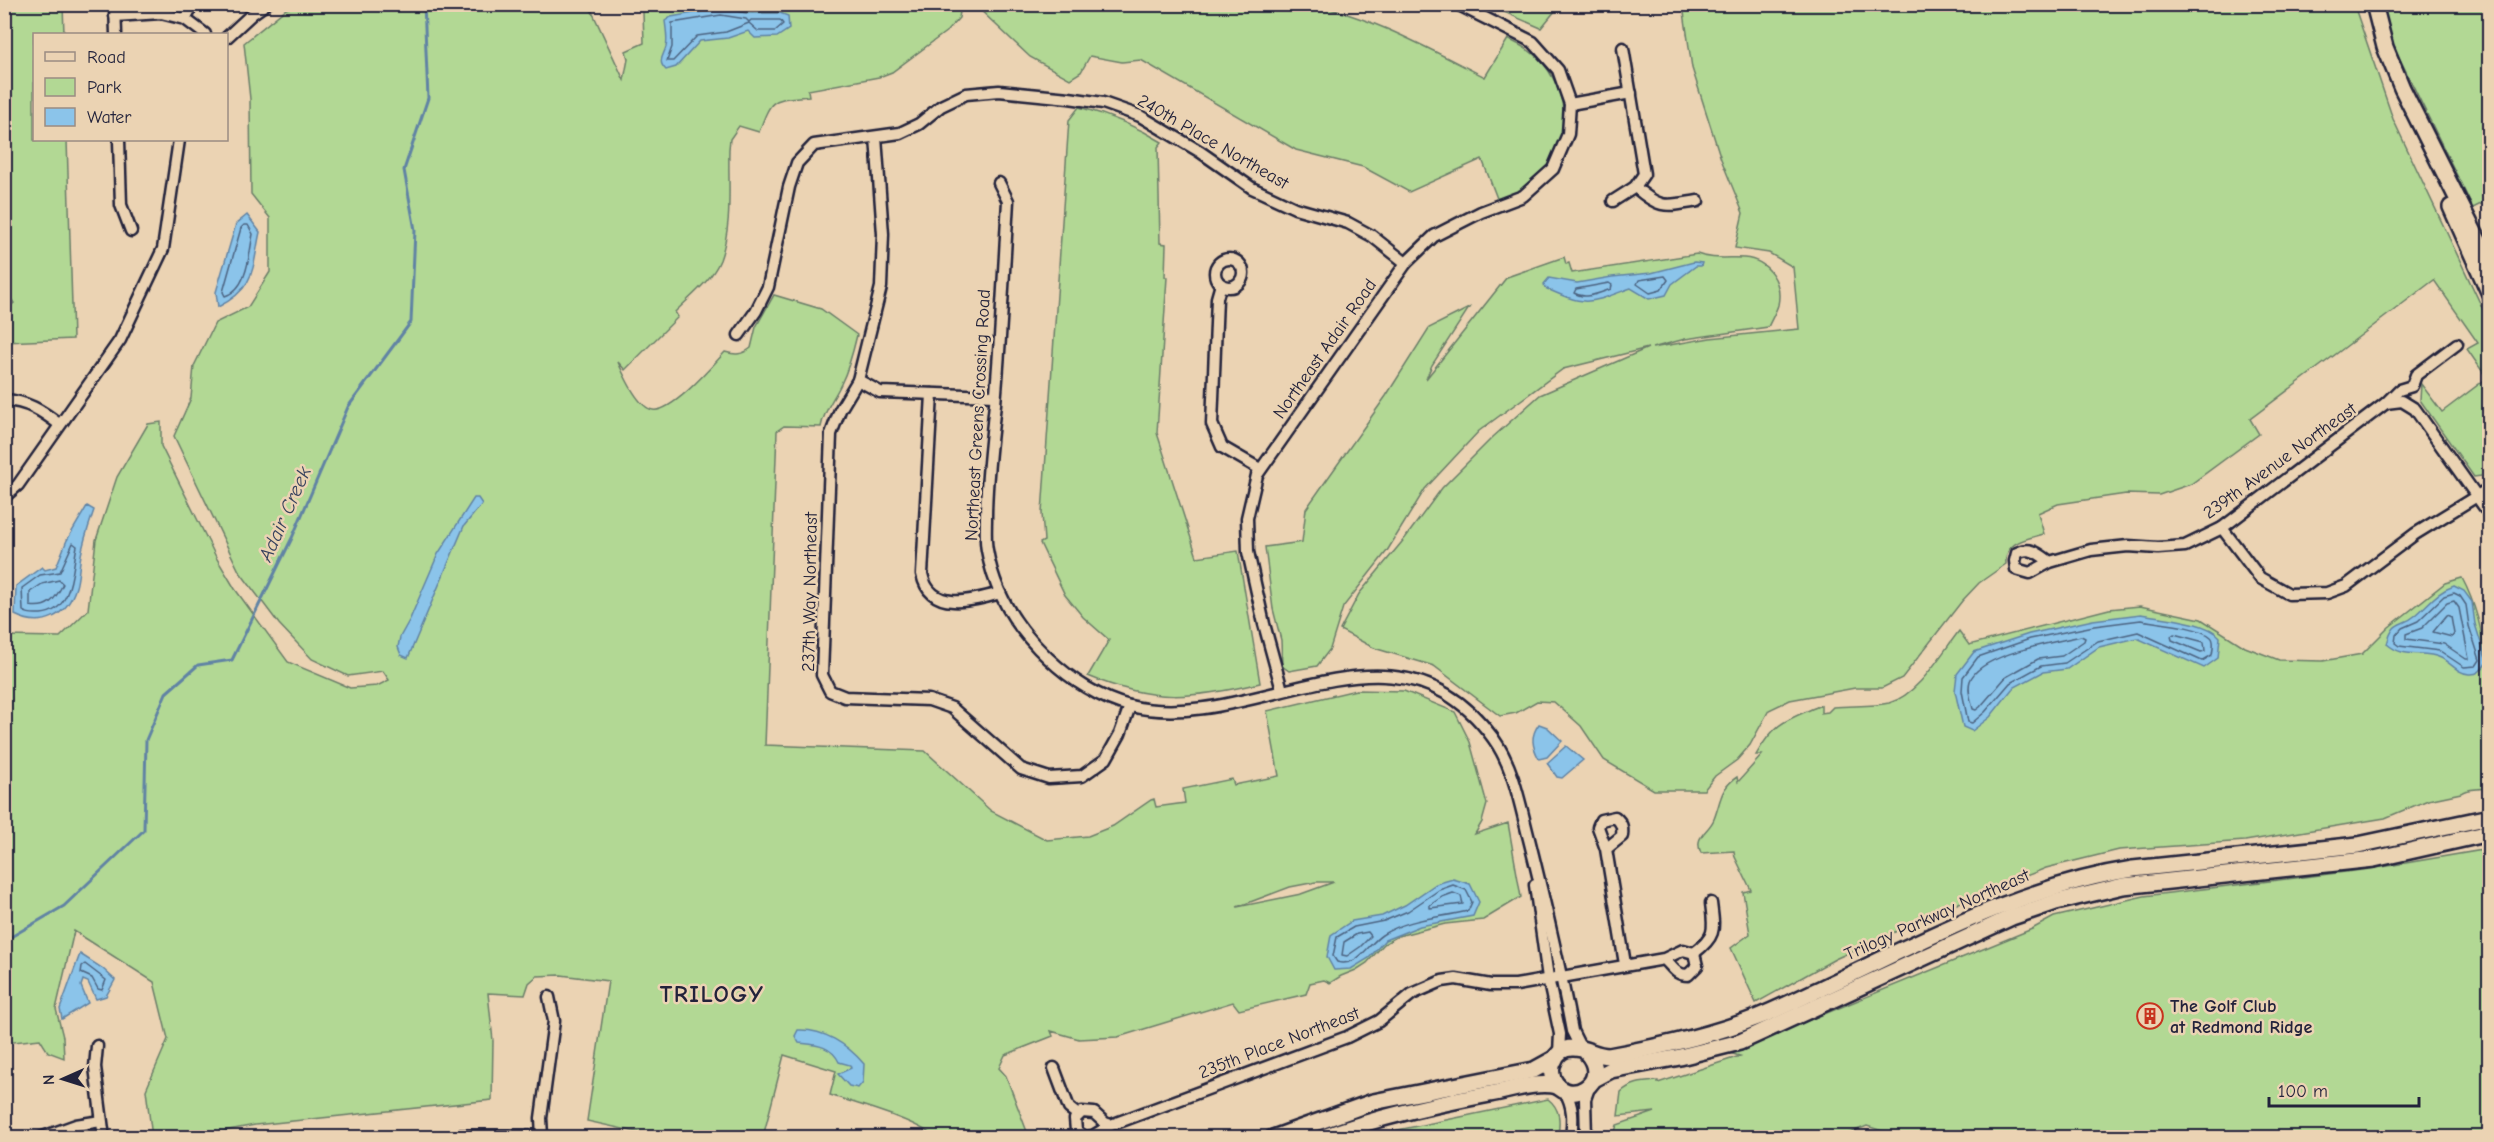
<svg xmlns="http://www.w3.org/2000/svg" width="2494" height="1142" font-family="'Comic Neue',sans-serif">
<rect width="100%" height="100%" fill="#ebd3b3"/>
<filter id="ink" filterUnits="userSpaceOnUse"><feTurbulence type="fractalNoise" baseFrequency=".0167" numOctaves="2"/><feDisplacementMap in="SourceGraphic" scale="12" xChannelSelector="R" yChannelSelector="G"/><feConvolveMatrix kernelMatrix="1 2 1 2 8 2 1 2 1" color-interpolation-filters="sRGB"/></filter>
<g filter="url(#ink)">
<g fill="#b2d894" stroke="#6a7d68" stroke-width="1.5" fill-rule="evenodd">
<polygon points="5,4 63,5 64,34 34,34 34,140 67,140 73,339 5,342 5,310 14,303 4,289"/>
<path d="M296,5H589L624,80L628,59L626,51L644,43L643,12L647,9L626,7L624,5H961L959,18L947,31L892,72L879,77L808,90L809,96C772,100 772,96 759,132L739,126L730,139L729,149C728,185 733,224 720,260C712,280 690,297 675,312L678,317L625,370L618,362C624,375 638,408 653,410C672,413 713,365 725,352C736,355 742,355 751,348L756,327L774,295L821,309L857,335C853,352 849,368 841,384C834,399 824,410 821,427L784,426L777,431L765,745L925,751L991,811L1047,840L1088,836L1113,826L1151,800L1154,799L1156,807L1185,803L1183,789L1232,779L1234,785L1279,776L1267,711L1356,690L1404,691L1455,712L1470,742L1487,804L1482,822L1475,834L1508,823L1521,897L1483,920L1445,924L1398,936L1384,944L1367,963L1356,970L1341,976L1330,983L1324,980L1310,983L1306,994L1239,1010L1233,1002L1118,1037L1079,1039L1051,1031L1053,1036L1005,1055L999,1068L1006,1076L1029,1137H934C919,1121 854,1103 830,1095L836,1071L784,1055L763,1137H659L587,1121L608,981L561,975L537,976L529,983L525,995L488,993L493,1041L492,1100L255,1125L192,1137H152L146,1090L168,1039L154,982L74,931L56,1009L63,1037L64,1058L48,1052L40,1039L5,1043V636L60,637L88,610L96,540L117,477L148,424L161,422V446L217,559L235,589L288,662L350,688L377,686L389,680L383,671L348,676L312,659L279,624L239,571L174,436L191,398L194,366L215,323L248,307L270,272V218L251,194L250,99L244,43L286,9ZM1316,882H1334L1301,894L1237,907L1290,887Z"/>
<path d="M975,5H1314C1375,18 1429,49 1485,77L1508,39C1516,43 1525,47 1532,53C1567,80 1576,139 1545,172C1532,186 1515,194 1498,201L1482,159L1409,192L1363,167L1296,150L1141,60L1122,62L1090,56L1081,72L1070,79L1030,57Z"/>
<polygon points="1488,5 1560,5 1541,28"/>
<path d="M1683,5H2354L2393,119L2489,322V472L2481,476L2474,477L2420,400L2421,384L2442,412L2487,378L2467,349L2478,343L2434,280L2250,419L2259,434L2191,484L2159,495L2126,494L2058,504L2038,513L2044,534C2027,539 2004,541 2006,564L1979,583L1962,601L1902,678L1882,688H1855L1790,700L1769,710L1750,745L1737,760L1715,776L1704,790H1654L1604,760L1581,726L1554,702L1537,701L1516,713L1500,716L1434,666L1374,648L1340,630L1359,594L1406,537L1442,488L1493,437L1540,395L1648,348L1563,369L1479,431L1425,489L1387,551L1343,607L1330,649L1317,666L1289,671L1282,666L1281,640L1273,609L1265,547L1302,542L1306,509L1386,396L1429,328L1469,308L1432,365L1426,379L1507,277L1564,257L1566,264L1569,263L1572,273L1697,254C1712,260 1728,257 1744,258C1768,260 1783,282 1778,305C1776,312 1771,320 1768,327L1685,339L1652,348L1710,338L1799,329L1793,267L1769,253L1735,248L1743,213L1721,159L1692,68Z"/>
<polygon points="2379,5 2489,5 2489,200 2473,208 2397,53 2383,21"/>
<path d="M1079,107C1109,115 1136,126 1162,142L1158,147L1160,243L1166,244L1165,277H1167L1157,433L1197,557L1238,551L1260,683C1193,699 1153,703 1088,676L1109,640L1083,617L1065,595L1040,543L1044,541L1042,513L1069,120Z"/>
<path d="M2462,578C2494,638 2490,717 2490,786C2481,791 2469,787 2461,793L2428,800L2385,818L2245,841L2119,850L2046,868L1959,903L1835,959L1756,1003L1731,948L1750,934L1743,892L1751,890L1735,857L1734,851L1701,853C1693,836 1709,832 1714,819C1721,801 1720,788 1737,777L1738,782L1762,755H1756C1775,721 1787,720 1821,705V713L1828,712L1833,707C1851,705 1872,707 1889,703C1918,695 1941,654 1959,631L1969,645L2109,609L2140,606L2201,619L2245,647L2279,660L2323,661L2362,654L2389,627L2445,583Z"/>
<path d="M2489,849V1137L1904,1138L1867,1126L1837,1138H1712L1711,1135L1695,1138H1613L1617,1125L1655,1112L1618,1116L1621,1092C1632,1082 1644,1082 1658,1081V1083L1740,1056L1729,1053L2032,929L2054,917L2144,896L2370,869Z"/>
<path d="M1548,1099C1561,1109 1560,1122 1558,1137H1378L1398,1130Z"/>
</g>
<g fill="#8bc4ea" stroke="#6183a4" stroke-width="1.5">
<path d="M721,8L746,13H780L788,16L789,29L777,37L755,38L748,31L728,38L700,41L676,67L666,70C657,61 663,57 666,47C668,40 666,29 665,21L671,17Z"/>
<path d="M247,215L260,232C252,269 256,288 218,307L216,292L236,224Z"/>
<path d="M1694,262L1702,263L1701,266H1696L1672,284L1666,295L1649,299L1631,288C1588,304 1587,307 1545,288L1544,284L1549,278L1577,283L1612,277L1651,273Z"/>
<polygon points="474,498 478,498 482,504 464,526 408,658 401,655 398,647 400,637 410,619 438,554"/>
<path d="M87,506L94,510C89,525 84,539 81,555C79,565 79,577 76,587C67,616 43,629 15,615L16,586L42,567L45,570L56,567L67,540Z"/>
<path d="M2454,586L2464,591L2472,602L2475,624L2487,662C2482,669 2479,675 2469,674C2457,673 2451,663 2441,658C2423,649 2405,660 2387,644C2394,618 2401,628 2416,615C2429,604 2436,592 2454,586Z"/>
<path d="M2141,614C2161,618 2207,621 2220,637L2218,658L2204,668L2137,638L2099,647L2067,669L2043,672L2013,688L1990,717L1972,731L1963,727L1955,691L1957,674L1974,652L2029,634L2093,620Z"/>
<path d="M1539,724L1547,727L1562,741L1547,757L1539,759C1532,746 1530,736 1539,724Z"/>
<polygon points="1566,746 1583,760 1562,778 1557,777 1547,763"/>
<polygon points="1453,879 1470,884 1479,902 1473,916 1420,926 1385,940 1369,958 1351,969 1334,970 1327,957 1331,935 1352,921 1382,916 1405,905 1436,884"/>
<polygon points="80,954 102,968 115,980 106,996 96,999 88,982 83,980 81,986 88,1003 62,1019 60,1009"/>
<path d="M798,1030C824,1029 847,1044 864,1064L863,1082L858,1088L849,1086L838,1074L851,1068L850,1065L839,1062C831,1045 816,1045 799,1043L795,1036Z"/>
</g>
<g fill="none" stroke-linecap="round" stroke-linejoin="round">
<g stroke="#4c6381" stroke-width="1.5">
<polygon points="721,15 746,19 749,22 751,20 780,20 783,24 775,31 758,31 749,23 726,32 697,36 673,61 667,61 672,47 672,23"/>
<path d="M244,225H248L253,234C249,254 248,289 225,296L223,292L241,228Z"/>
<polygon points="1665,276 1668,280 1661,290 1650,293 1637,284 1639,280"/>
<path d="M1609,283L1612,285L1611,289C1599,293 1585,300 1574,293L1576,289Z"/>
<path d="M73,543L77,546C72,569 73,612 41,614C34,614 29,615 23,611L22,588L40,575L60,572Z"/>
<path d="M59,580L63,584C55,600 48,609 30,606V592L42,584Z"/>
<polygon points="2454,593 2460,596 2466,605 2469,626 2480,660 2476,666 2464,667 2440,651 2399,646 2395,643 2396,635 2402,628 2418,621 2444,596"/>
<polygon points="2454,601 2459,608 2469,659 2466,659 2444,644 2406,639 2406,634 2422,628 2447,603"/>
<polygon points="2447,615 2451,617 2454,634 2452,637 2433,632"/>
<path d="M2141,620C2157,623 2199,626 2211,637C2215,640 2213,649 2212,655L2202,661L2138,632L2098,641L2065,663L2041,666L2010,683L1985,712L1972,723L1968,722L1962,691L1963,677L1978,657L2030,639L2094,626Z"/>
<polygon points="2174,634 2204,642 2205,651 2201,652 2172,640 2171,636"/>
<path d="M2081,636L2085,638L2084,641L2062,656L2038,659L2006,677L1980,707L1976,710L1973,709C1971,700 1967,690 1970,681C1979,654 2056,642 2081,636Z"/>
<path d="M1453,885L1466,890L1472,902L1468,911C1440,918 1408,918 1382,935C1367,945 1358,968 1337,962L1333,956L1337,937L1354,927L1384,921L1408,911L1439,890Z"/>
<polygon points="1453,893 1461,896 1463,904 1430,908 1430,905 1442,897"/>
<polygon points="1368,932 1371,936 1360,947 1347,956 1342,955 1344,942 1357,934"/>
<polygon points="85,964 106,980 102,990 98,989 92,978 81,973 82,966"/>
</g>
<polyline stroke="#6183a4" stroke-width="3" points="4,941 64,906 144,830 146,740 166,693 198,665 232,660 292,538 348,407 411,322 415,230 404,170 428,98 424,4"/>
<g stroke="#22223b" stroke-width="15">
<g id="street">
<polyline points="115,4 116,34"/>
<polyline points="115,16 161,13 185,19 205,34"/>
<polyline points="185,19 193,4"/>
<polyline points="226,38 252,14 266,4"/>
<polyline points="1570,104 1631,93"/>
<polyline points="876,137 883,234 881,287 858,380 840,410 831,434 822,675 830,691 845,697 929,700 952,708 1021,769 1049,778 1082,776 1106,759 1120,734 1130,706"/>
<polyline points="119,140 121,205 131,231"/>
<path d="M999,183L1008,201C1004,269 1001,336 995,404C991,442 986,480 986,518C986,528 985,540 987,550C994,592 1017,629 1048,658C1070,679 1100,699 1130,706C1254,736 1394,602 1493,738C1514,767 1520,805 1529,839C1545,903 1560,967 1572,1031L1581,1049"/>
<path d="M1635,187C1661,210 1666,206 1698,201"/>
<polyline points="1613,201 1635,187 1644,174 1623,48"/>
<circle cx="1229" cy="273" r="14"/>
<polyline points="1221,284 1217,298 1212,424 1222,447 1260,469"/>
<polyline points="739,335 756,311 768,287 789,187 797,163 814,145 900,133 919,124 941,106 966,94 999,91 1069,98 1103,103 1140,116 1199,151 1252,188 1295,208 1348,223 1372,236 1406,263"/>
<polyline points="858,380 880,392 995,396"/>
<path d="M932,394L922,574C930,613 972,601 1000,593"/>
<path d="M4,400C27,401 42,411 59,424"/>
<polyline points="2386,403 2402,401 2415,409 2490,515"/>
<polyline points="4,497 18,485 120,340 163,249 179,140"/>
<polyline points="2222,528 2260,578 2289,594 2327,593 2346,586 2415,534 2490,488"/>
<path d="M2050,562C2039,554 2031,546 2017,553L2015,561L2016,569L2030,573L2050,562L2091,550L2128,546L2158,548L2185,546L2222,528L2386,403L2399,390L2412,386L2416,375L2457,344"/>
<polyline points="1282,690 1264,624 1248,552 1247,518 1257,475 1406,263 1434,236 1481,212 1523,196 1553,169 1568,134 1570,104 1558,70 1533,42 1457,4"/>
<path d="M1606,849L1622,836C1623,827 1622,823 1615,817L1601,820L1598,827L1606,849L1625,964"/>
<polyline points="1535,885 1548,978 1560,1034 1559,1053"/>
<path d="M1694,953C1717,936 1714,929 1711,903"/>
<polyline points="97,1046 95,1067 104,1138"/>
<polyline points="1054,1068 1069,1108 1078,1115"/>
<path d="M1564,1090C1574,1106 1573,1120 1571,1138"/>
<path d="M1111,1125L1093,1136L1085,1137L1076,1131L1075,1119L1082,1112L1094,1113L1105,1123L1111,1125L1347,1037L1379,1021L1412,994L1442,981L1456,979L1491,985H1516L1664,959L1683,950L1694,953L1697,966L1688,975C1675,975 1673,967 1664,959"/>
<polyline points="4,1136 11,1138"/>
<polyline points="542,1137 541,1118 554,1021 549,997"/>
<polyline points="40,1138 76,1125 101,1121"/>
<polyline points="1586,1138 1585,1099 1590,1085"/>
</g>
</g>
<g stroke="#22223b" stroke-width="20">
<g id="secondary">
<polyline points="2374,4 2385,47 2402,88 2490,264"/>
<polyline points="2451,207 2490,294"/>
<path d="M1587,1053C1613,1083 1567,1109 1553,1079C1551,1073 1551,1066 1554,1061C1557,1053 1564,1048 1572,1048C1585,1047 1595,1056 1609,1056C1659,1047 1710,1036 1758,1017C1781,1008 1802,997 1824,987C1924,940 2023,886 2133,869L2358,845L2490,817"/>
<polyline points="1594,1079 1611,1070 1680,1057 1740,1042 2012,917 2056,902 2123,886 2374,859 2490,833"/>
<polyline points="457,1138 543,1138"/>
<polyline points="1273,1138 1373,1102 1534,1070 1554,1059"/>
<path d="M1321,1138C1377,1117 1433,1105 1490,1094C1512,1090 1536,1081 1558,1086"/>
</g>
</g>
<use href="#street" stroke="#ebd3b3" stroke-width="10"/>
<use href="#secondary" stroke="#ebd3b3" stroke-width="15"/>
</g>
</g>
<defs>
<g id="building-ring" transform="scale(1.35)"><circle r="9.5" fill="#ebd3b3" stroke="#c8321e" stroke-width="1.5"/><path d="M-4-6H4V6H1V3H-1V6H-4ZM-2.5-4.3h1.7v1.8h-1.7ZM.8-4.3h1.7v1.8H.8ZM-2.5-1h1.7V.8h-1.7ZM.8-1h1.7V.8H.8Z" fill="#c8321e"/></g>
</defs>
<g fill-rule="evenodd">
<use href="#building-ring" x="2150" y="1016"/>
</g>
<g text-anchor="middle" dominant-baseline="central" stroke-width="5" stroke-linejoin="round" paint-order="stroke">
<g font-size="18" fill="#22223b" stroke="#ebd3b3">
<text transform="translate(1213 142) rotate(30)">240th Place Northeast</text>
<text transform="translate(1325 349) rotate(-55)">Northeast Adair Road</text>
<text transform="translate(978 415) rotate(-87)">Northeast Greens Crossing Road</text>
<text transform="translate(2280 461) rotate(-36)">239th Avenue Northeast</text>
<text transform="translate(810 592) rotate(-89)">237th Way Northeast</text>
<text transform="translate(1937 915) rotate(-24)">Trilogy Parkway Northeast</text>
<text transform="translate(1279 1043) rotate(-21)">235th Place Northeast</text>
</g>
<g font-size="18" font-weight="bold" fill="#22223b" stroke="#ebd3b3" text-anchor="start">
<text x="2170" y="1006">The Golf Club<tspan x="2170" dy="21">at Redmond Ridge</tspan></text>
</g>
<g font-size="20" font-style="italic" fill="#37425e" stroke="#ebd3b3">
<text transform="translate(285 514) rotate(-66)">Adair Creek</text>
</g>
<g font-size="24" font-weight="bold" letter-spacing="1.5" fill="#22223b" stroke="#ebd3b3">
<text x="712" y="994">TRILOGY</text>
</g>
</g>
<rect width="2494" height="1142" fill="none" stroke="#ebd3b3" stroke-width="24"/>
<rect x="12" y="12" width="2470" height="1118" fill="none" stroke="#22223b" stroke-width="2" filter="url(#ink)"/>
<rect x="33" y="33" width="195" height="108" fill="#ebd3b3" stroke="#9b8c83" stroke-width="1.5"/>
<rect x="45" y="52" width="30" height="9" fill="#ebd3b3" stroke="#9b8c83" stroke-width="1.5"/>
<text x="87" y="63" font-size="18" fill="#22223b">Road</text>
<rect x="45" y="78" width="30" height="18" fill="#b2d894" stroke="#9b8c83" stroke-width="1.5"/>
<text x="87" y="93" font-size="18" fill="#22223b">Park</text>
<rect x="45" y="108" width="30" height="18" fill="#8bc4ea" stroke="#9b8c83" stroke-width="1.5"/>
<text x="87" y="123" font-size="18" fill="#22223b">Water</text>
<g transform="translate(63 1079) rotate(267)" stroke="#ebd3b3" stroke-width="4.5" paint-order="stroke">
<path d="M0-4.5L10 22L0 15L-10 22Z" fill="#22223b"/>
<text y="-9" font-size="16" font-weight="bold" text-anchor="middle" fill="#22223b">N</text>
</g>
<path d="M2269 1097v9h150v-9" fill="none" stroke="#22223b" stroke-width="3"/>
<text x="2278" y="1097" font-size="18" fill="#22223b" stroke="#ebd3b3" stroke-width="4.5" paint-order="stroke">100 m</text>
</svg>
